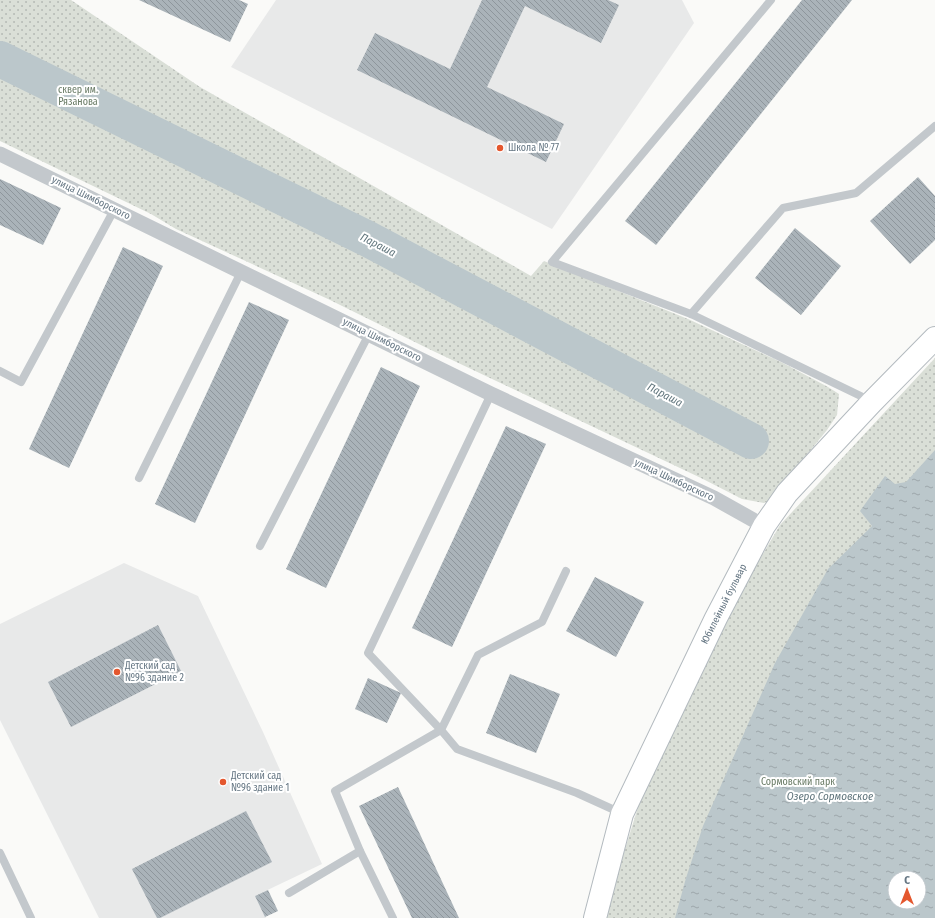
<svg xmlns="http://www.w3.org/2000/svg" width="935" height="918" font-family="'Fira Sans Condensed',sans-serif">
<defs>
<pattern id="grass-dots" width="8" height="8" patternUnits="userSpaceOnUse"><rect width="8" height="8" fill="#dadfd7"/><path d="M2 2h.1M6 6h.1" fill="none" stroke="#b4b9b4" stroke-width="1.8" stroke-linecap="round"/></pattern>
<pattern id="water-ripples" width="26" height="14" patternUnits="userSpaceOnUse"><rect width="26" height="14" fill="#bbc7cb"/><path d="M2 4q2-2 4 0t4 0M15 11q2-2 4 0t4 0" fill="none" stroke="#9ca6aa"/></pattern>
<pattern id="building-back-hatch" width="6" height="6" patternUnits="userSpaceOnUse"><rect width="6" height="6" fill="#aab3b9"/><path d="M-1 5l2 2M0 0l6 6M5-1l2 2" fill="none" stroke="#8e969c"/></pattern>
</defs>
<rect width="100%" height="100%" fill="#fafaf8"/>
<g fill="#e8e9e9">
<polygon points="276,0 682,0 694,23 552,229 231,67"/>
<polygon points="124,563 198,596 263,732 322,864 255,896 266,918 99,918 0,720 0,624"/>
</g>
<g fill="url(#grass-dots)" fill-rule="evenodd">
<polygon points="0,0 71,0 200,87 531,276 544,261 688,319 783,363 828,387 839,394 837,415 827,430 769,501 764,503 742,499 701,478 431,350 328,299 176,229 151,214 0,141"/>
<path d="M935,358V918H606L616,878L644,788L732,606L780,525ZM895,878H919V902H895Z"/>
</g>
<path fill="url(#water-ripples)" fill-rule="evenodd" d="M935,450V918H675L686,878L703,826L775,663L828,569L872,526L860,511L885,476L895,484L906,482ZM895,878H919V902H895Z"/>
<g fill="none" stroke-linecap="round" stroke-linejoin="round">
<polyline stroke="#bbc7cb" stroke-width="36" points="0,59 366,238 751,441"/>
</g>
<g fill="url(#building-back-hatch)">
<polygon points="139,0 239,0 248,4 230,42"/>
<polygon points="482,0 608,0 619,5 601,43 525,6 487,87 564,124 546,162 357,70 375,33 450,69"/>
<polygon points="802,0 852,0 656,245 625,221"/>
<polygon points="918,177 935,196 935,240 910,264 870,221"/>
<polygon points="0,179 61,208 43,245 0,225"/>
<polygon points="795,228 841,266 801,315 755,278"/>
<polygon points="123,247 163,266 69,468 29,449"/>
<polygon points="249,302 289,320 195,523 155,504"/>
<polygon points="381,367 420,386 326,588 286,569"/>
<polygon points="506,426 546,444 452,647 412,628"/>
<polygon points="595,577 644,602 616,657 566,631"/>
<polygon points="158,625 181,671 71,727 48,682"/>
<polygon points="510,674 560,694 536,753 486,733"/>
<polygon points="368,678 401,693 387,723 355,709"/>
<polygon points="398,787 459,918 412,918 359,806"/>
<polygon points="246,811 272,862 160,918 157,918 132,869"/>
<polygon points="268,890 278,911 265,917 255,896"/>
</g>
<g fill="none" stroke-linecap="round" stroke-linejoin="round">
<g stroke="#b3babf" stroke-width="24">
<polyline id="secondary" points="595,918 622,814 716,618 764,526 787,493 872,402 935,338"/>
</g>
<g stroke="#c3c8cc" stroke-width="8">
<polyline points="771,0 552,262 691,314 871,401"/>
<polyline points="691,314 783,208 856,193 935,126"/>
<polyline points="0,371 21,382 114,210"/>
<polyline points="491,394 368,653 441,730 457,749 577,793 621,813"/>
<polyline points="139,478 241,272"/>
<polyline points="260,546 369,334"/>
<polyline points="0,853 31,918"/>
<polyline points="289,893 360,851"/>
<polyline points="393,918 360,851 335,791 441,730 478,655 542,622 566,571"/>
</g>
<polyline stroke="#c3c8cc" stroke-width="15" points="0,154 491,394 714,498 764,526"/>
<use href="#secondary" stroke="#fff" stroke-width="22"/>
</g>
<g fill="#e4572e" stroke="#fff" stroke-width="1.5">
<circle cx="500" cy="148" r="4"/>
<circle cx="117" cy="672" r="4"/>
<circle cx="223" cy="782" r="4"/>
</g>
<g text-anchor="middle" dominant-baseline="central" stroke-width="4" stroke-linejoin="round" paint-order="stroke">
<g font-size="10" fill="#687a64" stroke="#fff">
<text x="78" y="90">сквер им.<tspan x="78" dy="12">Рязанова</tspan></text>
<text x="798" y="782">Сормовский парк</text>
</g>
<g font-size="10" fill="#657683" stroke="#fff" text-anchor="start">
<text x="508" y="148">Школа № 77</text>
<text x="125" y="666">Детский сад<tspan x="125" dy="12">№96 здание 2</tspan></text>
<text x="231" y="776">Детский сад<tspan x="231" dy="12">№96 здание 1</tspan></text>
</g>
<g font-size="10" fill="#657683" stroke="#fff">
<text transform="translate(91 198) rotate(26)">улица Шимборского</text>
<text transform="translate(382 340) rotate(26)">улица Шимборского</text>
<text transform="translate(674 480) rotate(25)">улица Шимборского</text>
<text transform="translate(724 604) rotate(-63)">Юбилейный бульвар</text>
</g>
<g font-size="11" font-style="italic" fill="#60757c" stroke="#fff">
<text transform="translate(378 245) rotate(27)">Параша</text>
<text transform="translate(665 395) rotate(28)">Параша</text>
<text x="830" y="796">Озеро Сормовское</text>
</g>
</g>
<g transform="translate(907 890)"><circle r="19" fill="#ffffff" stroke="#c1c8cd"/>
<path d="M0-3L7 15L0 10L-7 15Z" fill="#e4572e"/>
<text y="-6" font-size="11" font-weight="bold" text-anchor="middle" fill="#657683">С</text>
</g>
</svg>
